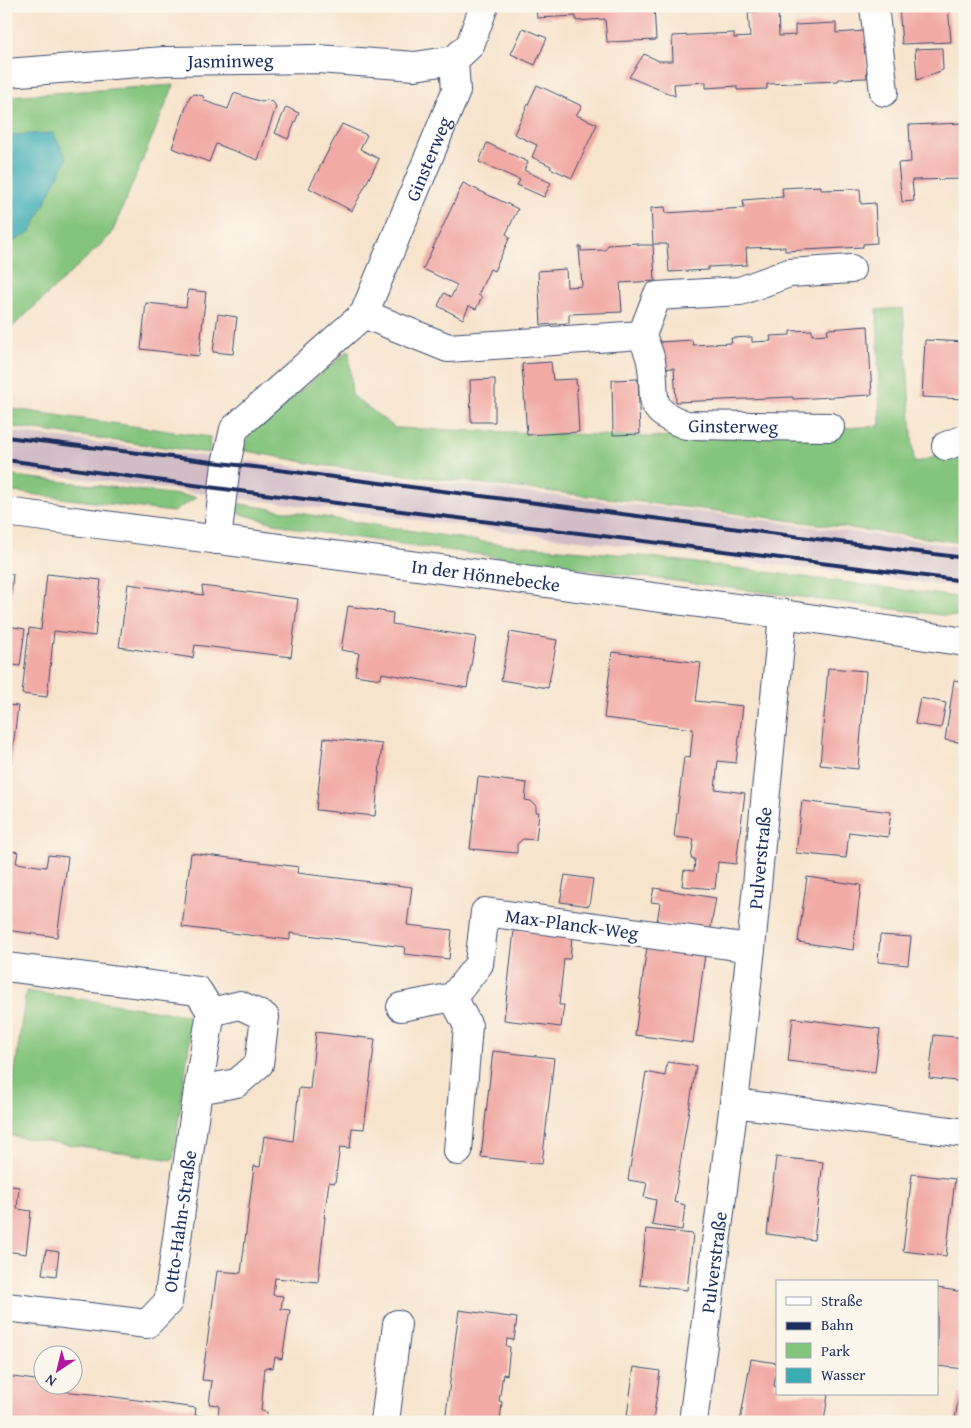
<svg xmlns="http://www.w3.org/2000/svg" width="971" height="1428" font-family="'Gentium Book Plus',serif">
<rect width="100%" height="100%" fill="#fbf7ec"/>
<filter id="ink" filterUnits="userSpaceOnUse"><feTurbulence type="fractalNoise" baseFrequency=".02" numOctaves="2"/><feDisplacementMap in="SourceGraphic" scale="10" xChannelSelector="R" yChannelSelector="G"/><feConvolveMatrix kernelMatrix="1 2 1 2 8 2 1 2 1" color-interpolation-filters="sRGB"/></filter>
<filter id="wash" filterUnits="userSpaceOnUse"><feTurbulence type="fractalNoise" baseFrequency=".0096" numOctaves="4" result="noise"/><feDisplacementMap in="SourceGraphic" scale="20" xChannelSelector="R" yChannelSelector="G"/><feGaussianBlur stdDeviation="1.12" result="paint"/><feColorMatrix in="noise" values="0 0 0 0 0 0 0 0 0 0 0 0 0 0 0 0 0 1.4 0 .05"/><feComposite in="paint" operator="in"/></filter>
<g filter="url(#wash)">
<rect width="100%" height="100%" fill="#f7e4cd"/>
<polygon fill="#d2bdc7" points="6,431 209,457 709,513 965,547 965,588 6,469"/>
<g fill="#84c57d" stroke="#507a6e">
<polygon points="174,85 111,235 6,333 6,96"/>
<polygon points="903,308 914,463 965,448 965,543 710,510 320,465 242,450 252,431 349,350 352,395 395,428 652,437 880,426 877,310"/>
<polygon points="6,408 210,437 209,453 6,426"/>
<polygon points="6,475 31,478 197,497 173,512 6,491"/>
<polygon points="240,504 491,543 651,557 965,598 965,618 605,572 301,530 230,511"/>
<polygon points="26,991 193,1016 173,1160 6,1135"/>
</g>
<polygon fill="#3aacb4" stroke="#2a6e89" points="53,133 67,158 31,231 6,246 6,135"/>
<g id="blocks">
<g fill="#f1aaa5">
<polygon points="536,6 654,6 656,40 607,42 605,19 576,21 576,16 537,18"/>
<polygon points="899,6 948,6 951,42 902,44"/>
<polygon points="778,10 779,36 795,35 795,25 836,23 836,33 865,31 867,78 839,79 838,81 767,84 767,89 737,90 737,86 706,88 706,82 674,84 675,96 629,77 644,54 659,61 673,61 672,36 734,33 734,38 750,37 748,12"/>
<polygon points="523,28 547,38 535,65 511,54"/>
<polygon points="942,48 943,70 917,80 915,49"/>
<polygon points="537,85 582,106 576,115 597,124 572,178 550,168 551,166 532,157 537,145 514,134"/>
<polygon points="234,93 262,102 267,100 274,103 276,107 258,160 216,144 209,162 172,148 190,96 195,94 203,96 205,101 228,109"/>
<polygon points="286,107 299,113 288,139 275,133"/>
<polygon points="965,123 965,179 912,180 914,201 902,202 898,163 911,162 909,125"/>
<polygon points="342,124 367,135 360,149 379,159 352,211 309,188"/>
<polygon points="487,143 528,162 524,170 551,183 544,197 517,185 520,180 479,162"/>
<polygon points="463,183 518,209 506,234 510,237 494,271 490,269 478,295 482,297 476,309 469,306 463,319 438,306 444,293 451,297 457,285 423,269"/>
<polygon points="821,186 821,190 860,189 861,204 875,203 877,243 863,244 863,247 785,251 785,247 746,248 747,265 708,267 708,270 669,272 667,244 653,244 651,208 665,207 666,213 744,208 743,200 783,197 782,188"/>
<polygon points="638,243 638,245 653,245 655,281 620,283 622,312 569,314 569,323 541,325 538,271 566,269 567,287 582,286 579,247 581,246 581,251 605,250 608,245"/>
<polygon points="188,290 206,292 199,356 141,349 146,303 186,307"/>
<polygon points="218,314 237,317 233,354 213,352"/>
<polygon points="868,326 872,395 793,399 793,397 676,402 674,368 660,369 659,342 692,340 693,345 712,344 732,343 731,338 751,337 752,337 752,342 771,341 770,336 790,335 790,331 812,330 812,335 828,334 827,329 829,329"/>
<polygon points="925,340 965,342 965,399 922,397"/>
<polygon points="551,362 553,380 576,379 579,432 527,435 522,364"/>
<polygon points="495,379 495,422 471,422 470,380"/>
<polygon points="638,379 640,434 613,435 612,380"/>
<polygon points="6,573 13,574 8,626 25,629 20,666 6,664"/>
<polygon points="47,574 101,580 95,636 54,631 47,697 22,694 29,628 41,630"/>
<polygon points="128,584 203,595 202,586 298,599 291,657 195,645 193,658 119,647"/>
<polygon points="348,606 393,613 392,624 476,637 467,688 382,673 381,679 355,675 359,653 341,650"/>
<polygon points="510,632 557,640 548,688 501,680"/>
<polygon points="612,652 701,663 696,701 743,706 736,763 718,761 715,789 745,793 736,864 718,862 715,889 682,886 684,870 694,871 695,859 691,859 694,839 674,837 684,757 690,758 693,729 604,718"/>
<polygon points="828,668 866,671 858,769 820,765"/>
<polygon points="954,680 965,682 965,743 945,740"/>
<polygon points="920,698 946,703 941,728 915,724"/>
<polygon points="6,705 18,706 11,764 6,764"/>
<polygon points="324,738 382,744 375,816 316,810"/>
<polygon points="478,777 527,783 525,800 531,801 536,806 536,812 539,812 536,840 523,839 517,844 517,853 470,849"/>
<polygon points="802,801 891,812 888,837 849,832 846,858 796,853"/>
<polygon points="6,850 18,852 16,863 46,867 48,855 68,857 57,937 6,930"/>
<polygon points="191,853 299,867 297,873 412,887 407,925 452,930 449,959 404,954 405,947 290,933 290,940 182,927"/>
<polygon points="565,875 593,879 589,906 560,902"/>
<polygon points="807,877 861,885 853,950 798,942"/>
<polygon points="654,888 716,898 710,932 657,922 660,903 651,902"/>
<polygon points="514,930 572,937 570,959 564,959 559,1005 564,1005 561,1027 504,1020"/>
<polygon points="880,935 911,937 908,965 878,962"/>
<polygon points="647,946 705,954 693,1043 635,1035"/>
<polygon points="793,1018 880,1029 875,1072 788,1061"/>
<polygon points="316,1032 375,1039 364,1129 352,1128 350,1148 340,1147 335,1183 329,1182 324,1218 325,1217 318,1282 275,1278 273,1295 283,1296 281,1309 290,1310 282,1359 275,1357 273,1368 265,1367 261,1411 267,1412 266,1422 6,1422 6,1376 42,1381 42,1386 51,1386 50,1390 92,1394 196,1408 195,1415 218,1418 219,1405 209,1404 212,1381 202,1380 217,1271 241,1273 254,1166 260,1167 264,1136 293,1141 299,1088 310,1089"/>
<polygon points="934,1035 965,1038 965,1082 929,1078"/>
<polygon points="493,1051 554,1058 542,1164 481,1157"/>
<polygon points="667,1062 696,1066 674,1202 685,1205 682,1230 652,1225 656,1200 644,1197 647,1183 628,1180 646,1072 665,1076"/>
<polygon points="776,1157 823,1162 814,1240 767,1234"/>
<polygon points="912,1174 955,1179 946,1256 903,1251"/>
<polygon points="6,1185 19,1187 17,1209 31,1211 26,1254 6,1251"/>
<polygon points="646,1229 693,1234 687,1290 640,1285"/>
<polygon points="46,1250 59,1252 56,1276 42,1274"/>
<polygon points="937,1288 965,1292 965,1369 937,1366"/>
<polygon points="459,1310 517,1318 514,1340 507,1339 506,1346 510,1347 507,1375 503,1374 499,1401 502,1402 500,1422 445,1422"/>
<polygon points="751,1359 777,1363 774,1386 777,1387 777,1394 828,1394 824,1422 740,1422"/>
<polygon points="634,1367 660,1371 653,1421 627,1416"/>
<polygon points="959,1394 965,1395 965,1420 955,1419"/>
</g>
</g>
</g>
<g filter="url(#ink)">
<use href="#blocks" fill-opacity="0" stroke="#3c4a6f" stroke-width="1"/>
<g fill="none" stroke-linecap="round" stroke-linejoin="round">
<g stroke="#3c4a6f" stroke-width="30">
<g id="minor">
<polyline points="874,6 884,92"/>
<polyline points="454,60 470,45 484,6"/>
<path id="s1" d="M6,73L165,61L318,59L415,66L454,60"/>
<polyline points="364,314 448,348 642,335 657,296 740,291 789,273 851,269"/>
<path id="s2" d="M642,335C645,344 649,352 651,361C658,398 642,409 686,425L830,427"/>
<polyline points="946,446 965,439"/>
<path id="s3" d="M6,512L783,614L965,642"/>
<path id="s4" d="M217,540L226,464L234,429L364,314L456,91L454,60"/>
<polyline points="6,967 198,991 211,1012"/>
<polyline points="453,997 468,1026 458,1151"/>
<path id="s5" d="M401,1007L453,997L479,964L485,912L751,948"/>
<polyline points="734,1103 965,1133"/>
<path id="s6" d="M6,1307L147,1324L168,1302L198,1090L211,1012L240,1005L265,1017L259,1064L237,1083L198,1090"/>
<polyline points="385,1422 397,1324"/>
<path id="s7" d="M693,1422L734,1103L751,948L783,614"/>
</g>
</g>
<use href="#minor" stroke="#fff" stroke-width="28"/>
<g stroke="#1b2f5e" stroke-width="4">
<polyline points="6,437 271,469 965,558"/>
<polyline points="6,460 224,489 965,581"/>
</g>
</g>
</g>
<g text-anchor="middle" dominant-baseline="central" stroke-width="4.5" stroke-linejoin="round" paint-order="stroke">
<g font-size="19" fill="#1b2f5e" stroke="#fbf7ec">
<text stroke="none"><textPath href="#s1" startOffset="225">Jasminweg</textPath></text>
<text stroke="none"><textPath href="#s4" startOffset="454">Ginsterweg</textPath></text>
<text stroke="none"><textPath href="#s2" startOffset="156">Ginsterweg</textPath></text>
<text stroke="none"><textPath href="#s3" startOffset="484">In der Hönnebecke</textPath></text>
<text stroke="none"><textPath href="#s7" startOffset="568">Pulverstraße</textPath></text>
<text stroke="none"><textPath href="#s5" startOffset="235">Max-Planck-Weg</textPath></text>
<text stroke="none"><textPath href="#s6" startOffset="254">Otto-Hahn-Straße</textPath></text>
<text stroke="none"><textPath href="#s7" startOffset="161">Pulverstraße</textPath></text>
</g>
</g>
<rect width="971" height="1428" fill="none" stroke="#fbf7ec" stroke-width="25"/>
<rect x="776" y="1280" width="162" height="115" fill="#fbf7ec" stroke="#a1a7b3"/>
<rect x="786" y="1297" width="25" height="8" fill="#ffffff" stroke="#a1a7b3"/>
<text x="821" y="1306" font-size="15" fill="#1b2f5e">Straße</text>
<rect x="786" y="1322" width="25" height="8" fill="#1b2f5e" stroke="#a1a7b3"/>
<text x="821" y="1330" font-size="15" fill="#1b2f5e">Bahn</text>
<rect x="786" y="1343" width="25" height="15" fill="#84c57d" stroke="#a1a7b3"/>
<text x="821" y="1356" font-size="15" fill="#1b2f5e">Park</text>
<rect x="786" y="1368" width="25" height="15" fill="#3aacb4" stroke="#a1a7b3"/>
<text x="821" y="1380" font-size="15" fill="#1b2f5e">Wasser</text>
<g transform="translate(58 1370) rotate(215)"><circle r="24" fill="#fbf7ec" stroke="#a1a7b3"/>
<path d="M0-4L9 19L0 12L-9 19Z" fill="#b5179e"/>
<text y="-8" font-size="14" font-weight="bold" text-anchor="middle" fill="#1b2f5e">N</text>
</g>
</svg>
